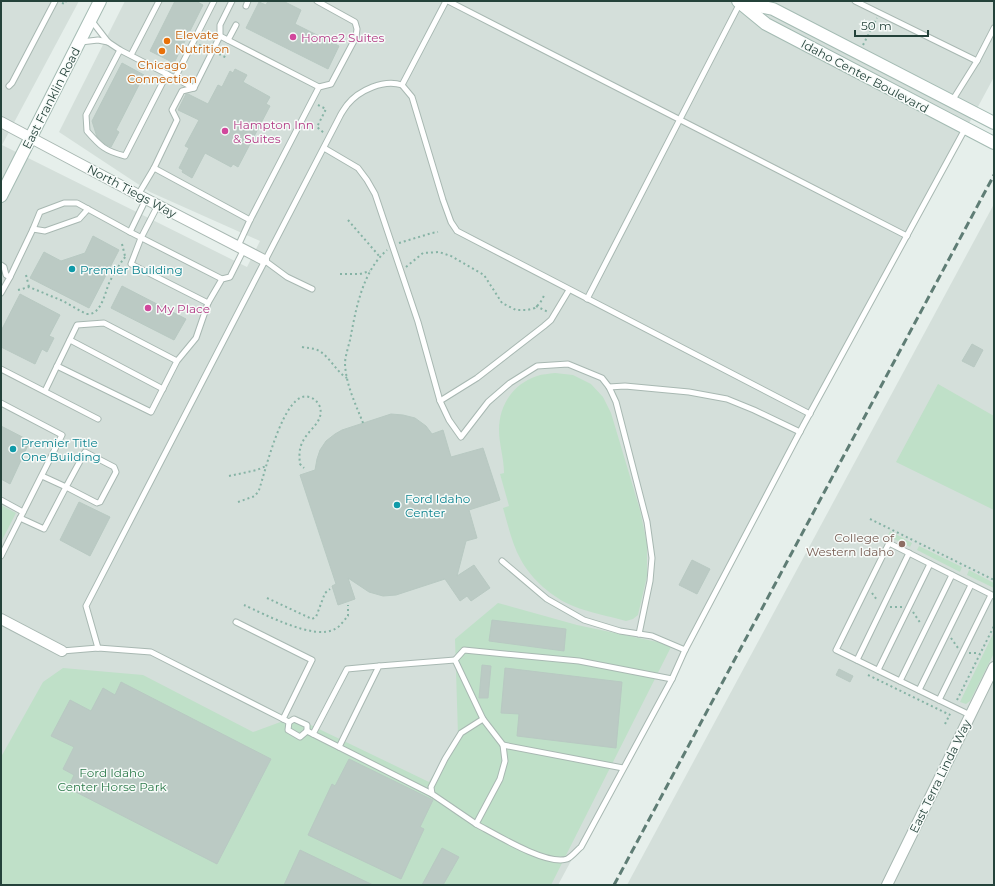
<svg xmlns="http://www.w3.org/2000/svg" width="995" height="886" font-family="Montserrat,sans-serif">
<rect width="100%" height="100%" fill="#e6efeb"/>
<g fill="#d4dfda">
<polygon points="1,1 79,1 2,145 247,267 260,241 150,192 59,132 125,1 994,1 994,77 558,885 1,885"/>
<polygon points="994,204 994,885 627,885"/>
</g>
<g fill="#bfe0c8">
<path d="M555,373L573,375L591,384L603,397L611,413L640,510L647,544V576L638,615L633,619L626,621C609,616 590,613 573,606C553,598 531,579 521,560C512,544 508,525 503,508L509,506L500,474L504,473C504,458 499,444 499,430C499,405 513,384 537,376C542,374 549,374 555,373Z"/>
<polygon points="938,384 994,416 994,510 896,462"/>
<polygon points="1,505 16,513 1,542"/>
<polygon points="890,531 912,543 910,547 888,536"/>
<polygon points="919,546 962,567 960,572 917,550"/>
<polygon points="969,570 994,583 994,588 967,575"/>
<polygon points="498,603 577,625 672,645 551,885 1,885 1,757 43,682 63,668 143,675 253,732 294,717 429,782 458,735 455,639"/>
<polygon points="994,632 994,653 970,701 966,704 960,702"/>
</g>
<g fill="#bbcac4" stroke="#b8c9c2">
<polygon points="175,1 196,1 203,5 174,63 150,51"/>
<polygon points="268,1 283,1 301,10 295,24 339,46 328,69 246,28 259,2 266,5"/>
<polygon points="122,63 144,75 116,130 119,132 111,147 105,144 97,137 92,121"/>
<polygon points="235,69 247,75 243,82 270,97 266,104 270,106 238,167 233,164 231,167 205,153 192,178 182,172 183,170 179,168 189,148 185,146 199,120 178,110 186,94 188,94 208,104 218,85 222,87 230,71 233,73"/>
<polygon points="93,236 119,250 89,308 30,278 44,252 61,261 85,253"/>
<polygon points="122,286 186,319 174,340 111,308"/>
<polygon points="20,294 60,315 49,336 54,338 47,352 42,349 35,364 1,347 1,331"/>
<polygon points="972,344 983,350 974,367 962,361"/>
<polygon points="391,414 403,415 415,418 426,426 432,434 443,430 451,457 483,448 500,500 469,510 477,538 466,541 457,576 474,565 490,588 471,601 467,596 460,601 445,579 396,595 383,596 369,592 348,578 355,599 338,605 332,586 336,584 300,475 315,470 317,459 320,450 326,441 335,434 342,430"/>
<polygon points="1,426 30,441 10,484 1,479"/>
<polygon points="79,502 110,517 90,556 60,540"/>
<polygon points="692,560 710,569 697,594 679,585"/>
<polygon points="492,620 566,629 564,651 489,641"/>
<polygon points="482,665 491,666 488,698 479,698"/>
<polygon points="505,668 622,682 616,748 517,736 519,714 501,713"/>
<polygon points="839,669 853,676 850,682 836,675"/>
<polygon points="121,682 271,759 217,864 68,788 74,775 63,769 74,747 51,736 70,700 91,711 103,688 115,695"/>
<polygon points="349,759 433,800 420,827 424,829 401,879 308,835 332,784 335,786"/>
<polygon points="442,848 459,857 443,885 422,885"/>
<polygon points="300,850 373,885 284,885"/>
</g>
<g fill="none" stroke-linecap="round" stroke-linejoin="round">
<g stroke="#a8b8b2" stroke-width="7">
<g id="lane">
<polyline points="446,1 402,85 412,97 443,200 451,222 457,231 810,414"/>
<polyline points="448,1 907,236"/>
<polyline points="855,1 977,61"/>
<polyline points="246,6 248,1"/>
<polyline points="91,20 108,42 120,50 194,88 220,36 220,25 232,1"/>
<polyline points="220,36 319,87"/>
<polyline points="228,40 236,25"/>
<polyline points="81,42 98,40 108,42"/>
<path d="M120,50L86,115L87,131C100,146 105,151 125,156L167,74"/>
<polyline points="131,55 159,1"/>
<polyline points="175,78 214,1"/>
<polyline points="9,86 12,83 55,1"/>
<polyline points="952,101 977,61 994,28"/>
<polyline points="324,148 358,168 367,180 375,194 418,322 440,401 449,420 461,437 488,402 510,383 537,366 568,364 602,378 609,387 616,402 647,522 652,558 650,581 639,634"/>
<polyline points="154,168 177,120 172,110 182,91 194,88"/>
<polyline points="138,195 154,168 250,220 319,87 331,84 356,37 357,29 355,22 317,1"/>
<polyline points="158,205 141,238 131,264 208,303 222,279 230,277 244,249"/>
<polyline points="33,229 45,231 79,219 88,209"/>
<polyline points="130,232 146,199"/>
<polyline points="238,246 250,220"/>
<polyline points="264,260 287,277 312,289"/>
<polyline points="1,265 4,267 6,275 10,277 1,293"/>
<polyline points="10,277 33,229 40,212 64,203 77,203 130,232 222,279"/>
<polyline points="587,299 740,3"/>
<polyline points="70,340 163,389"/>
<polyline points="177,361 104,323 77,325 57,366 151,412 177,361 196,338 208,303"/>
<polyline points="1,369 98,419"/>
<polyline points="609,387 625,386 689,392 727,399 754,410 800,432"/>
<polyline points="45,391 57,366"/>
<polyline points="440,401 477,378 544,326 551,320 569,290"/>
<polyline points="1,403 62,435 1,556"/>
<polyline points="1,500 23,512"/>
<polyline points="20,518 44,529 66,487 97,503 100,502 116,472 114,467 85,452 66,487 42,476"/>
<polyline points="502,561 547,599 584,620 620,631 652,636 685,650 803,426 965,129"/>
<polyline points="236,622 312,660 283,719"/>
<path d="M98,648L86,606L340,116C342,112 345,108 347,105C359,90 384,79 402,85"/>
<polyline points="62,651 98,648 151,652 289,722"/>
<polyline points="857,660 909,553"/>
<polyline points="878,670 930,564"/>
<polyline points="900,681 952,575"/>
<polyline points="919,690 971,585"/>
<polyline points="939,700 991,595"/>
<polyline points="970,715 836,650 889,543 994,596"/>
<polyline points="289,722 288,730 300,737 307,731"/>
<polyline points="289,722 294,719 307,725 307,731"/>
<polyline points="307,731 432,794 476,824 500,779 505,761 503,745 483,719 455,660 464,650 579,661 672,679 685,650"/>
<polyline points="313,734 347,669 379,666"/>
<polyline points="503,745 623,768"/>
<polyline points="339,747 379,666 455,660"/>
<polyline points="432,794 431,787 445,759 461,733 483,719"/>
<path d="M476,824C495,834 547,866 567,859C572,857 577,850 581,847L672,679"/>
</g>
</g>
<g stroke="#a8b8b2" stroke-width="12">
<g id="street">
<polyline points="1,122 146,199 264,260"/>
<polyline points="1,619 62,651"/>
<polyline points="887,885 994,667"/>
</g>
</g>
<g stroke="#a4bbb3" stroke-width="14">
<g id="secondary">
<polyline points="738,1 766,24 994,143"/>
<polyline points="741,2 773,9 994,123"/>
<polyline points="1,196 100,1"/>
</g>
</g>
<g stroke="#86b3a5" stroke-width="2" stroke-dasharray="2 3" stroke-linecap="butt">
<polyline points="62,3 65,4 66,1"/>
<polyline points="199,45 207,48"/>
<polyline points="863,45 877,18"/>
<polyline points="219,54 227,58"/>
<polyline points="318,105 326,109 317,127 324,133"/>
<polyline points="348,220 380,257"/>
<polyline points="399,243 432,233 438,232"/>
<polyline points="122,244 125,256"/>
<polyline points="406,267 423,253 439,252 451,256 484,275 502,303 516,310 527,310 535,308 540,303 545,294"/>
<polyline points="340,274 360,274 370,271"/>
<polyline points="26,275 29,287"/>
<path d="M18,290L29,287L63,301L86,314C102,316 105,291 110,281C115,272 120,263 126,256"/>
<polyline points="536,306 548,312"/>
<path d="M302,347C307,348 311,348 315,349C329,354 335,371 347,378"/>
<path d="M363,423C356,405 346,385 345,364C345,357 348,348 350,340C356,309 362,272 387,250"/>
<polyline points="229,476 257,470 266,466"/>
<path d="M238,502L255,496L259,490C265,473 284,389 309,397C314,398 318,402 320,407C324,422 309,429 303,441C299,448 299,456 300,464L304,468"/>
<polyline points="870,519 994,580"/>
<polyline points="872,593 877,600"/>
<polyline points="267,598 312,619 316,617 325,593 330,589"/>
<path d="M244,605C264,614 315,641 335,629C340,627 344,620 348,616V605"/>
<polyline points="890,607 902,607"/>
<polyline points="913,612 921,624"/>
<polyline points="951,638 958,648"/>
<polyline points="969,653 977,653 980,654"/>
<polyline points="868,675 950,715"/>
<polyline points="957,700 994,626"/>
<polyline points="945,724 950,714"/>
</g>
<use href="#lane" stroke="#fff" stroke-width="5"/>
<use href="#street" stroke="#fff" stroke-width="10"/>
<use href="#secondary" stroke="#fff" stroke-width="12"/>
<polyline stroke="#5f7d75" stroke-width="3" stroke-dasharray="8 4" stroke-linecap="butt" points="614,885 994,175"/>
</g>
<g fill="#d1479c" stroke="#f7fbf9" stroke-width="1.5">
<circle cx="293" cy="37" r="4"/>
<circle cx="225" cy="131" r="4"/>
<circle cx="148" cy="308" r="4"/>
</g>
<g fill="#e8710a" stroke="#f7fbf9" stroke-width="1.5">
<circle cx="167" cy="41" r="4"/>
<circle cx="162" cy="51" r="4"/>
</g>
<g fill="#0f9aa8" stroke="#f7fbf9" stroke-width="1.5">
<circle cx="72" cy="269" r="4"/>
<circle cx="13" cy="449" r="4"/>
<circle cx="397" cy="505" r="4"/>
</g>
<circle fill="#8d6e63" stroke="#f7fbf9" stroke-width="1.5" cx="902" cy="544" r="4"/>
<g text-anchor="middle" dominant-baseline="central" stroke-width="3" stroke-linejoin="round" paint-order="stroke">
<g font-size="12" fill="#c56008" stroke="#f7fbf9" text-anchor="start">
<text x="175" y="34">Elevate<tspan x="175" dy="14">Nutrition</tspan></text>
<text x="162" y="64" text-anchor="middle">Chicago<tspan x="162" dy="14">Connection</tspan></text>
</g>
<g font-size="12" fill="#b23c85" stroke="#f7fbf9" text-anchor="start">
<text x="301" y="37">Home2 Suites</text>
<text x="233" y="124">Hampton Inn<tspan x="233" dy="14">&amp; Suites</tspan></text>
<text x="156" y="308">My Place</text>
</g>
<g font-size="12" fill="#24423a" stroke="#f7fbf9">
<text transform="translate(865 76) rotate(28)">Idaho Center Boulevard</text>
<text transform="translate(51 98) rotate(-63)">East Franklin Road</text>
<text transform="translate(132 191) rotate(28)">North Tiegs Way</text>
<text transform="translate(940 776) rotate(-64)">East Terra Linda Way</text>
</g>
<g font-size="12" fill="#0d838f" stroke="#f7fbf9" text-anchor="start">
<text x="80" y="269">Premier Building</text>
<text x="21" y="442">Premier Title<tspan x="21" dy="14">One Building</tspan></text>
<text x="405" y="498">Ford Idaho<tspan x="405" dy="14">Center</tspan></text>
</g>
<g font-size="12" fill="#785e54" stroke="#f7fbf9" text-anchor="end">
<text x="894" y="537">College of<tspan x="894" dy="14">Western Idaho</tspan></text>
</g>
<g font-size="12" fill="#2d7a4b" stroke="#f7fbf9">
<text x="112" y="772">Ford Idaho<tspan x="112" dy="14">Center Horse Park</tspan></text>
</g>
</g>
<rect width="995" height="886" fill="none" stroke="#24423a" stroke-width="4"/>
<path d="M855 30v6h73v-6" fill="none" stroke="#24423a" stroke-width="2"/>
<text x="861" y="30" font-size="12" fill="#24423a" stroke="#f7fbf9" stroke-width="3" paint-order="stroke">50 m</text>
</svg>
